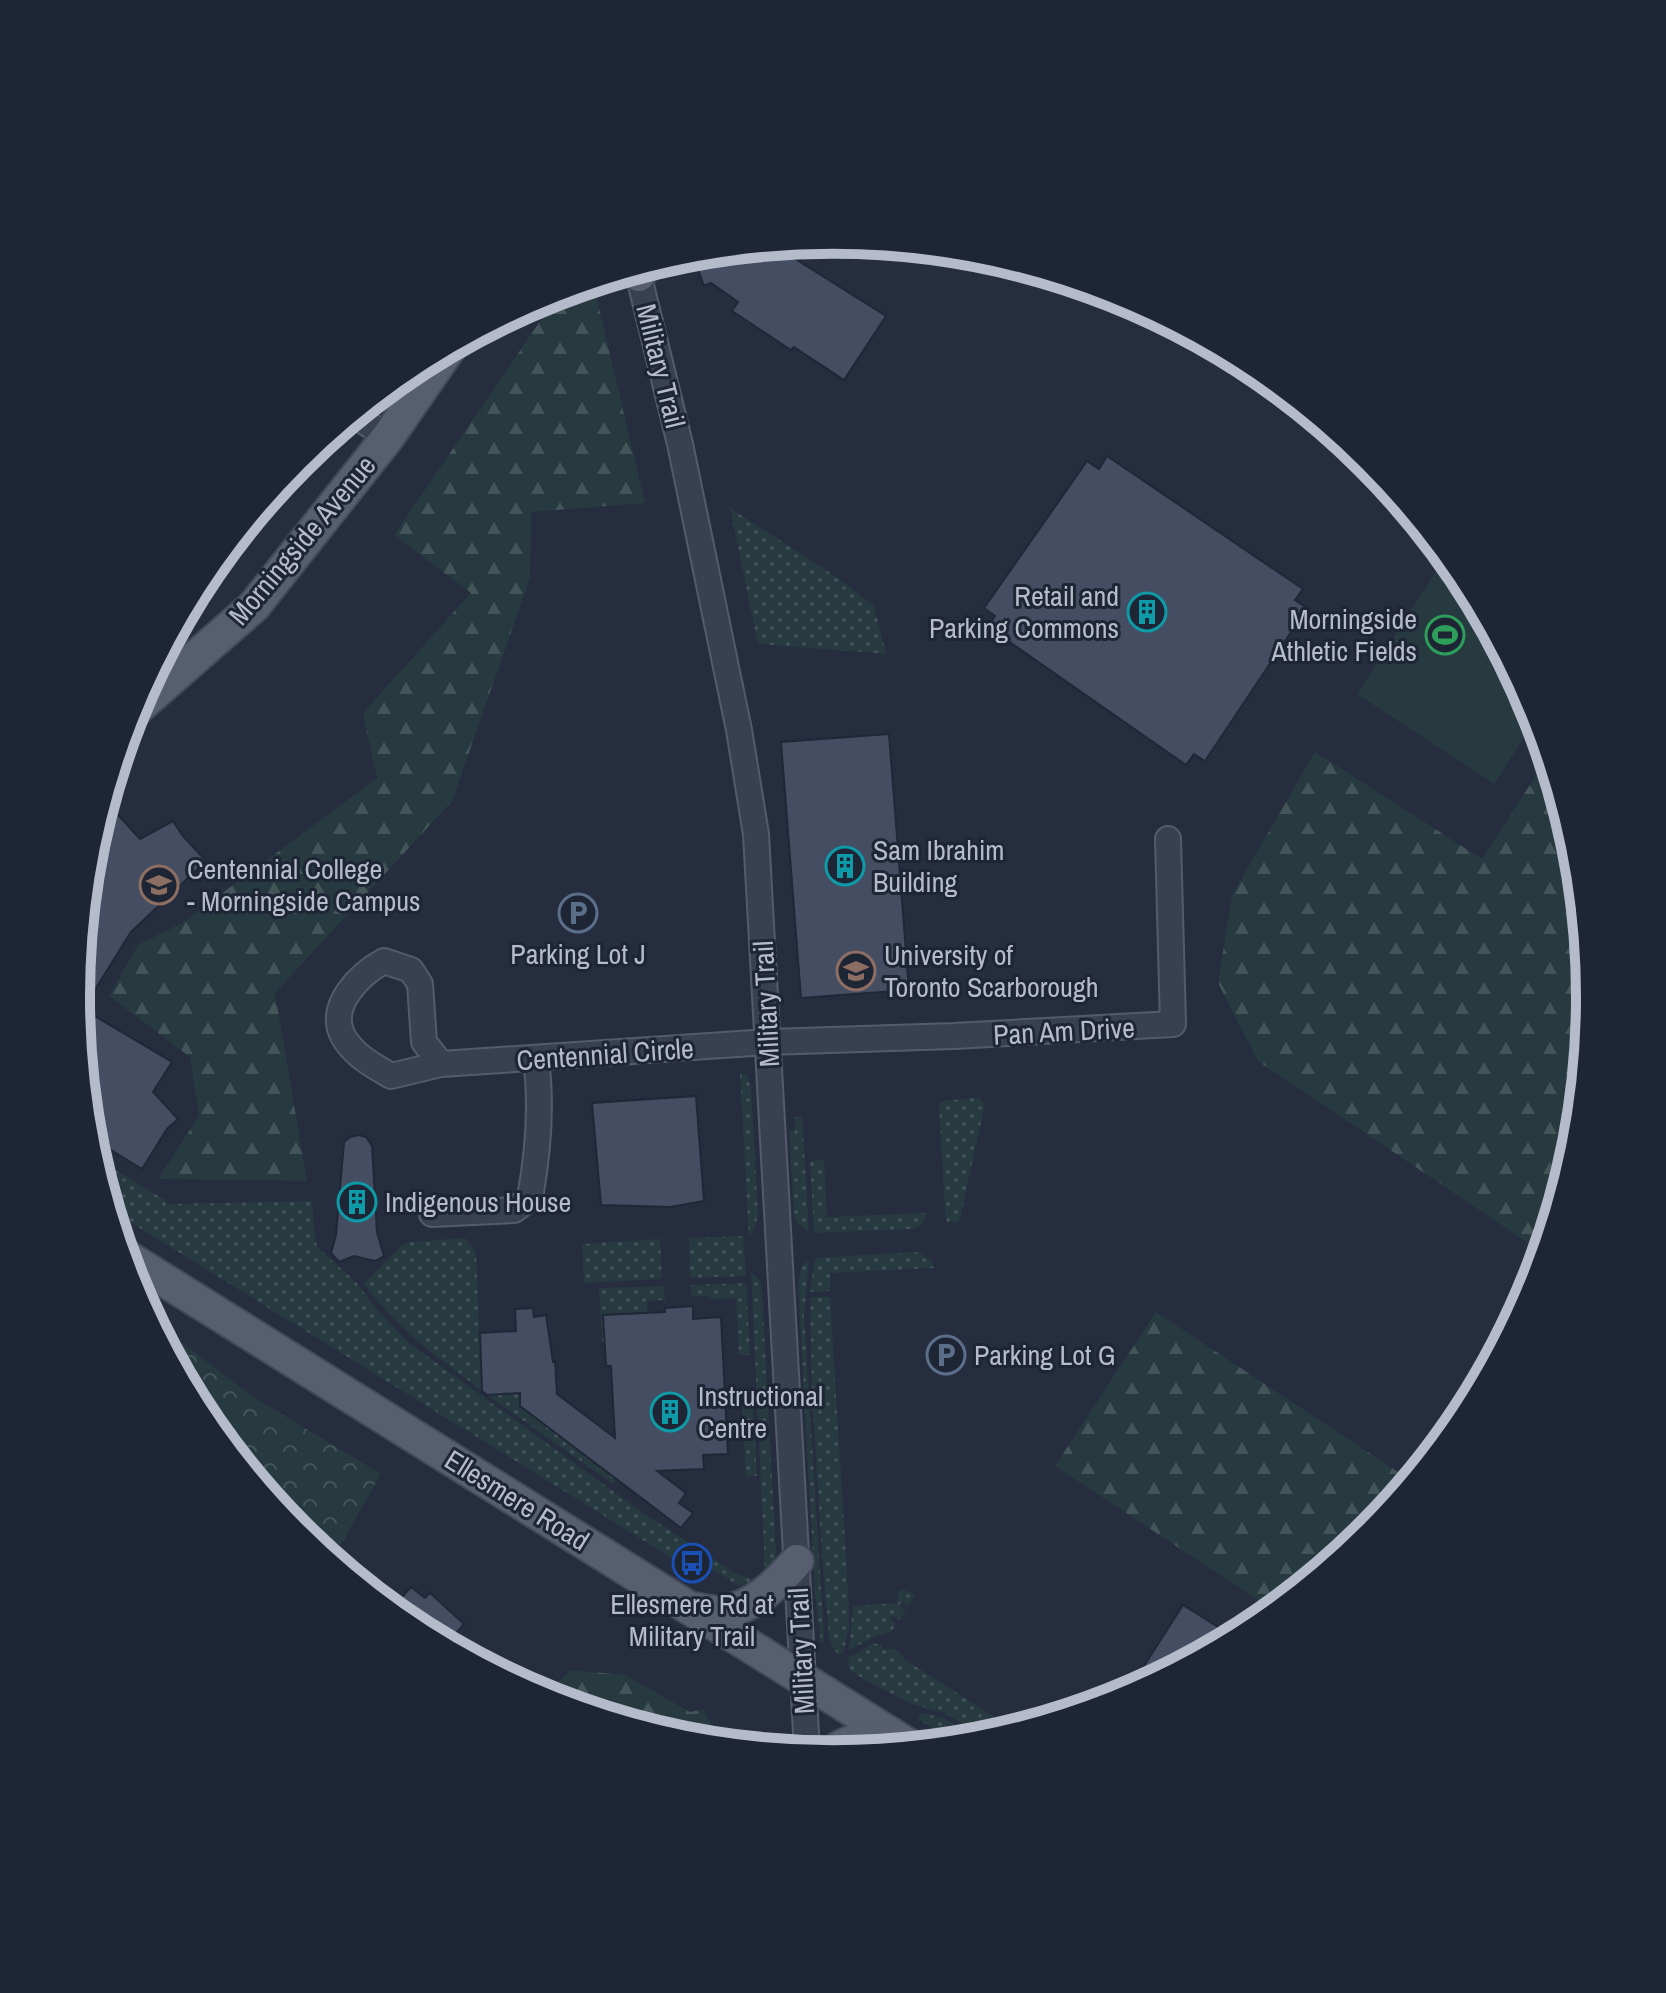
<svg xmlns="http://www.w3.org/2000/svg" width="1666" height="1993" font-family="'Archivo Narrow',sans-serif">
<defs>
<pattern id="grass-dots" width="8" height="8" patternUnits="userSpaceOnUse" patternTransform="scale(2)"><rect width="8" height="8" fill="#273a40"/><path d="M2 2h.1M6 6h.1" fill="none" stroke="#44555a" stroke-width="1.8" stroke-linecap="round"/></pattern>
<pattern id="forest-firs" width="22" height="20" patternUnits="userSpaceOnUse" patternTransform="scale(2)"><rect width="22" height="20" fill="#273a40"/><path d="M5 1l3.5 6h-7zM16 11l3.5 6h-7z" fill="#44555a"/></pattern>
<pattern id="park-crowns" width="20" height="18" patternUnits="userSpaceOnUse" patternTransform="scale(2)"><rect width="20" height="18" fill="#273a40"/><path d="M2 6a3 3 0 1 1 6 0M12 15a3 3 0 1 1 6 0" fill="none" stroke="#44555a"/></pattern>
</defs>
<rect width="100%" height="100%" fill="#252d3f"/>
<g fill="url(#grass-dots)">
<polygon points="730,508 838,578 874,606 886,654 758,644"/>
<polygon points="740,1074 747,1074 751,1088 758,1215 756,1224 749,1237"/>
<polygon points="979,1097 985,1104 984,1109 960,1218 958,1223 947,1222 945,1212 939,1104 944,1101"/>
<polygon points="795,1117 802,1117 809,1232 797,1222 794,1215 789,1130 795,1130"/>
<polygon points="94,1157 165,1200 166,1204 312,1201 315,1240 318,1248 355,1281 378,1311 409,1343 643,1513 732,1571 750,1579 751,1582 739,1586 686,1553 680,1563 130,1222 110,1208"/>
<path d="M824,1160L827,1217L927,1213C925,1223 921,1226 912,1229L814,1233L810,1161Z"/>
<polygon points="743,1236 746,1276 690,1278 689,1238"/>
<path d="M465,1238L476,1253L482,1391C440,1358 395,1329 364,1283L401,1246L410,1242Z"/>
<polygon points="660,1239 662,1279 584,1283 582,1244"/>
<polygon points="917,1252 931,1260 934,1268 830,1273 830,1291 810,1292 815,1258"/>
<polygon points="809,1260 804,1315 824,1635 824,1641 821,1643 815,1594 798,1283 802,1266"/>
<polygon points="751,1272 761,1282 762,1294 776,1551 774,1566 765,1572"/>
<polygon points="746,1283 750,1355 739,1355 736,1298 709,1299 708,1296 691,1296 691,1285"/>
<polygon points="664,1286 665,1300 647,1301 648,1327 643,1313 604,1315 605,1335 608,1341 602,1342 599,1288"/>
<polygon points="810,1297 830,1297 849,1606 849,1626 843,1654 838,1654 831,1646 829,1635 822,1556 812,1394"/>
<polygon points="752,1390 757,1476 746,1477 741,1391"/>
<polygon points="520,1393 520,1406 617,1479 613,1484 487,1395"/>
<polygon points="899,1590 907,1591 915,1595 908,1606 902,1602 899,1605 906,1610 899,1620 892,1616 890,1619 896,1624 891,1632 876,1636 849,1650 853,1606 897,1603"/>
<path d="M873,1643L881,1645L884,1650C893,1646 899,1651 904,1659L1013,1729L985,1738L945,1713L912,1704L863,1679L849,1669L848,1658Z"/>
<polygon points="922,1713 944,1718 978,1739 955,1742 918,1719"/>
</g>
<g fill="url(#forest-firs)">
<polygon points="594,287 645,503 531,512 530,578 452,801 275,993 307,1181 158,1179 199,1116 190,1057 109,996 138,945 182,923 377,778 363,713 471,593 394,535 556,298"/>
<polygon points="1315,752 1482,859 1548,757 1576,849 1590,997 1575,1145 1543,1253 1258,1061 1218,983 1232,895"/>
<polygon points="1156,1312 1410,1480 1368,1532 1273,1610 1055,1466"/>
<polygon points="571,1670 625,1675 690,1712 703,1709 721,1742 685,1739 544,1696"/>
</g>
<polygon fill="url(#park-crowns)" points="152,1320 252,1396 381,1474 332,1560 297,1531 203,1417"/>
<polygon fill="#273a40" points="1425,530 1463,576 1533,707 1536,719 1494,784 1357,694 1442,562 1416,544"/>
<g fill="#444d61" stroke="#202736" stroke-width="2">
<polygon points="763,246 782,259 786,253 886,316 844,380 794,347 791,350 732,311 738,302 711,283 704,286 692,253"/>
<polygon points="1107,456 1303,589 1295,600 1307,608 1205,761 1194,754 1186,765 988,627 995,616 984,608 1087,461 1099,469"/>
<polygon points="889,734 909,990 801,998 781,742"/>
<polygon points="109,805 140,839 173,821 182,835 206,861 131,932 83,1009 172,1062 153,1092 178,1119 167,1129 142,1169 90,1137 76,996 91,848 101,813"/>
<polygon points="696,1096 704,1201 670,1207 601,1205 592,1103"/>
<polygon points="359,1135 366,1137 372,1146 377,1232 384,1256 375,1261 354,1256 339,1262 331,1253 336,1235 344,1142 350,1137"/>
<polygon points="693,1306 693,1319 721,1317 728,1454 703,1455 704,1469 657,1471 686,1493 679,1503 693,1513 681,1528 520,1406 520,1393 487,1395 482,1391 480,1333 516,1331 515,1309 533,1308 534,1317 546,1315 553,1362 555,1361 557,1394 615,1438 611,1366 606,1366 603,1315 665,1312 665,1308"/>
<polygon points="411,1587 425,1598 430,1593 464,1624 447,1644 412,1626 391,1609"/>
<polygon points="1183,1605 1218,1627 1200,1654 1126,1694"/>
</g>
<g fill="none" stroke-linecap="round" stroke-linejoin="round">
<g stroke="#545b6a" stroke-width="28">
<g id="minor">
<polyline points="637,269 680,444 739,730 756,834 807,1751"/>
<polyline points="354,415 388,437"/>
<path d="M441,1064L424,1042L420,984L411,970L384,961C360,974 327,1006 343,1036C353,1055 374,1066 391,1076L441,1064L769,1042L954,1036L1173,1024L1168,839"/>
<path d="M432,1214L514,1210L530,1198C538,1153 542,1104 536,1060"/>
</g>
</g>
<g stroke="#424958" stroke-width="36">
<g id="major">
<polyline points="634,270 639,275"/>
<polyline points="132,713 254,606 388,437 451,346"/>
<polyline points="124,1255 910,1746"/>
<path d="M693,1609C702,1610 715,1614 724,1612C755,1606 777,1584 797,1561"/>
<path d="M833,1753C852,1735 877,1739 902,1742"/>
</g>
</g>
<use href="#minor" stroke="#39404f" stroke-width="24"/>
<use href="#major" stroke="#575e6f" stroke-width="32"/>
</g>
<defs>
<g id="building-ring" transform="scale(2)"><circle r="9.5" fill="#1e2534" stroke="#0f9aa8" stroke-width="1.5"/><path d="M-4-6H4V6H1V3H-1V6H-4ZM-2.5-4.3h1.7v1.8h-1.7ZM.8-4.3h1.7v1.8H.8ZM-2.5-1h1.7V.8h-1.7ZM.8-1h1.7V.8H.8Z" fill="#0f9aa8"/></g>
<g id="stadium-ring" transform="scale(2)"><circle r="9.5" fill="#1e2534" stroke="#2e9e5b" stroke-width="1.5"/><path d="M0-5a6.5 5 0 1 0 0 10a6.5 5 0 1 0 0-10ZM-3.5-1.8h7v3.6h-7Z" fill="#2e9e5b"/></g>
<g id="university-ring" transform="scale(2)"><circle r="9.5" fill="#1e2534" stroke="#8d6e63" stroke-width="1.5"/><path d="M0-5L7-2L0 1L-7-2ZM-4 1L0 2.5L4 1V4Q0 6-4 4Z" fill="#8d6e63"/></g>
<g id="parking-ring" transform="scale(2)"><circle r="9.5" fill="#1e2534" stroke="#5c6f8a" stroke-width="1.5"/><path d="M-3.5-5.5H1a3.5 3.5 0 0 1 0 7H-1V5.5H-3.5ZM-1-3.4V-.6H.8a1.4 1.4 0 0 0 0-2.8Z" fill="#5c6f8a"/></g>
<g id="bus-ring" transform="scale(2)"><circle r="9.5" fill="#1e2534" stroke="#1a4fb4" stroke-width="1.5"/><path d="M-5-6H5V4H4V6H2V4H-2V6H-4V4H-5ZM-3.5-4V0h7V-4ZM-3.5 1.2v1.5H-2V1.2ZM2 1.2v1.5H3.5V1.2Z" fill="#1a4fb4"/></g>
</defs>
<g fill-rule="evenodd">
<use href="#building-ring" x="1147" y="612"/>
<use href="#stadium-ring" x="1445" y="635"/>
<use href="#building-ring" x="845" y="866"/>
<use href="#university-ring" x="159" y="885"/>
<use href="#parking-ring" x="578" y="913"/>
<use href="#university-ring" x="856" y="971"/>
<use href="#building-ring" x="357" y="1202"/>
<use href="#parking-ring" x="946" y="1355"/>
<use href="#building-ring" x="670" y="1412"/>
<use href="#bus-ring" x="692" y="1563"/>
</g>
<g text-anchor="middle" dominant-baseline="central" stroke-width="6" stroke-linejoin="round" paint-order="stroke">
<g font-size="28" fill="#b5bbca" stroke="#1e2534">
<text transform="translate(661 366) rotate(76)">Military Trail</text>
<text transform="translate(302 540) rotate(-50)">Morningside Avenue</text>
<text transform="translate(766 1004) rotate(-93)">Military Trail</text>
<text transform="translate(1064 1031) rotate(-3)">Pan Am Drive</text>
<text transform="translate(605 1054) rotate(-4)">Centennial Circle</text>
<text transform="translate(517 1500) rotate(32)">Ellesmere Road</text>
<text transform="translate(801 1651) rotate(-93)">Military Trail</text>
</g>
<g font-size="28" fill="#b5bbca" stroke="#1e2534" text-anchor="start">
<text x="1119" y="596" text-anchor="end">Retail and<tspan x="1119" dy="32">Parking Commons</tspan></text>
<text x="1417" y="619" text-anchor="end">Morningside<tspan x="1417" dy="32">Athletic Fields</tspan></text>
<text x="873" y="850">Sam Ibrahim<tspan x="873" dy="32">Building</tspan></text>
<text x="187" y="869">Centennial College<tspan x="187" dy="32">- Morningside Campus</tspan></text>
<text x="578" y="954" text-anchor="middle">Parking Lot J</text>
<text x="884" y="955">University of<tspan x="884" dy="32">Toronto Scarborough</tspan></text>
<text x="385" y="1202">Indigenous House</text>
<text x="974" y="1355">Parking Lot G</text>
<text x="698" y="1396">Instructional<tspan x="698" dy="32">Centre</tspan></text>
<text x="692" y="1604" text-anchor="middle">Ellesmere Rd at<tspan x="692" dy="32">Military Trail</tspan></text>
</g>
</g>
<path d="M0 0H1666V1993H0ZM90 997a743 743 0 1 1 1486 0a743 743 0 1 1-1486 0Z" fill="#1e2534" fill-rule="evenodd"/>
<path fill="none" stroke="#b5bbca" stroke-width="10" d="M90 997a743 743 0 1 1 1486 0a743 743 0 1 1-1486 0Z"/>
</svg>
